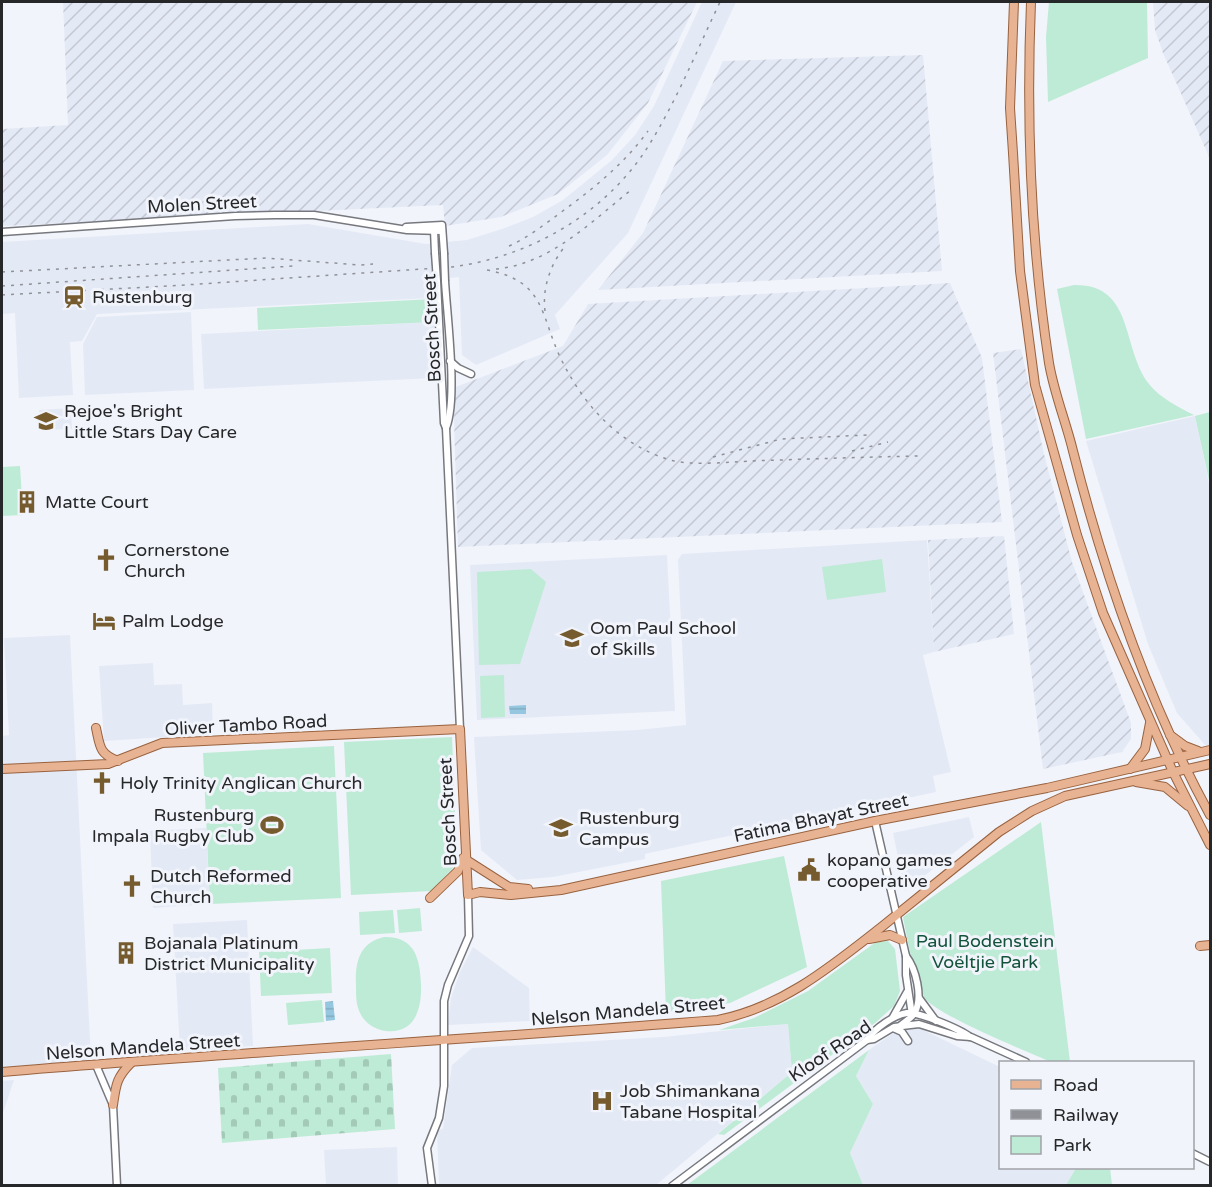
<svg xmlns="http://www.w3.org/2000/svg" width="1212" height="1187" font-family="'Varela Round',sans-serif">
<defs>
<pattern id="industrial-furrows" width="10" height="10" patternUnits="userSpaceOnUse" patternTransform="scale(1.5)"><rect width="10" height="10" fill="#e4e9f6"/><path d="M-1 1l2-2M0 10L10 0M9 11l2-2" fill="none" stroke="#c3c8d3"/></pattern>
<pattern id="cemetery-stones" width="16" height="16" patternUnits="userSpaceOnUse" patternTransform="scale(1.5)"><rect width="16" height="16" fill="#beebd5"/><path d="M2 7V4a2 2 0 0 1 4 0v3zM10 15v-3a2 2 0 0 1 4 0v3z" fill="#a3cab7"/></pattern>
<pattern id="water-rules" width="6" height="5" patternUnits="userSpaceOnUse" patternTransform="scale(1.5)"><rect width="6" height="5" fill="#95c8e0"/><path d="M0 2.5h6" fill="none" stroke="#80acc0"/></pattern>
</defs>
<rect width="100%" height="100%" fill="#f1f4fa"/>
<g fill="#e4e9f6">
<polygon points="702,2 736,2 628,233 555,315 560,329 476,365 462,355 459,277 431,280 432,298 97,314 82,341 70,342 73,395 19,398 15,313 2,314 2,242 308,224 426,244 467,240 502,229 533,217 563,200 612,160 635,135 654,106"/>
<polygon points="191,312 194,390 85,395 83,344 97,317"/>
<polygon points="434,322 435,378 204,389 201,334"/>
<polygon points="71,408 72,429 40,430 39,410"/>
<polygon points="1195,416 1210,488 1210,745 1206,746 1177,713 1148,644 1086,441"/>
<polygon points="927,540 934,652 923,655 951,772 933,776 936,792 649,853 645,854 645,859 553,877 517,880 481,850 474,737 637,730 686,725 678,560 682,554"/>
<polygon points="667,555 675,711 477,720 470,565"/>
<polygon points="70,635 91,1061 2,1067 2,736 9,735 4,638"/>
<polygon points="153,663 154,685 182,684 183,705 212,703 213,734 104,741 99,666"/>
<polygon points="969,817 974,837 905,891 893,833"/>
<polygon points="206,828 210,904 153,908 150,831"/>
<polygon points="247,920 253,1046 180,1050 173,924"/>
<polygon points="473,947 529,988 530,1021 448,1025 451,998 460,972"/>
<polygon points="788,1024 792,1072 656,1185 439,1185 437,1130 443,1129 452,1065 472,1048 663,1037"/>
<polygon points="919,1028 1000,1067 1000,1168 1076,1168 1066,1185 863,1185 850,1153 873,1104 856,1076 869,1050 892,1034"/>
<polygon points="14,1080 2,1116 2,1081"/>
<polygon points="397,1147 398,1185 326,1185 324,1150"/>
</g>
<g fill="url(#industrial-furrows)">
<polygon points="63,2 697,2 648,103 607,155 558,194 501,217 445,226 443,205 2,226 2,129 68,125"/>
<polygon points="1153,2 1210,2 1210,159 1163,53 1155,30"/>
<polygon points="923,55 942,271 598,290 643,233 723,61"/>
<polygon points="950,283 982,358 1002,522 458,547 453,388 563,346 588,304"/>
<polygon points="1021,349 1044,454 1072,562 1131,723 1131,739 1122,752 1043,769 993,353"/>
<polygon points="1004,536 1014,634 934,652 928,540"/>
</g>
<g fill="#beebd5">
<polygon points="1049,2 1147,2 1148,58 1048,102 1046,37"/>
<path d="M1074,285C1135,284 1121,348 1149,384C1160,398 1178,407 1194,415L1086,439L1057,289Z"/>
<polygon points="433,299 434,322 258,330 257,308"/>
<polygon points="1210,412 1210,485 1195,416"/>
<polygon points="20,466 23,515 2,516 2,467"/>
<polygon points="882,559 886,592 827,600 822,567"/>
<polygon points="531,569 546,582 520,664 479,665 477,572"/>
<polygon points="504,675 505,717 481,718 480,676"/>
<polygon points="452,737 457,864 431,891 351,895 344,742"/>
<polygon points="334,746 341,898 210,904 203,753"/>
<path d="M1041,822L1070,1062H1051C1030,1053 932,1013 924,997C913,974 908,942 903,917Z"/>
<polygon points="784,856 807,967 730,1003 666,1012 661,881"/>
<polygon points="420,908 422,931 399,933 397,910"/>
<polygon points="393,910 395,933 360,935 359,912"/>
<path d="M384,937C415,936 420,959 421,984C422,1007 416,1034 386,1031C377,1030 368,1025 363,1018C356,1008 356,998 356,987C355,964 358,943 384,937Z"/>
<polygon points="888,941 895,949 900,991 894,1006 875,1023 724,1135 718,1134 792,1072 788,1024 719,1030 754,1018 808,991 876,942"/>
<polygon points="330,948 332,993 261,996 259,952"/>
<polygon points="322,1000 324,1022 288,1025 286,1003"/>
<polygon points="869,1050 856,1076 873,1104 850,1153 863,1185 687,1185"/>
<polygon points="1076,1168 1110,1168 1112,1185 1066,1185"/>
</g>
<polygon fill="url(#cemetery-stones)" points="391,1054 395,1129 222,1143 218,1068"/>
<g fill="url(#water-rules)">
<polygon points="526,705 526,714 510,714 509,706"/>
<polygon points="333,1001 335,1020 326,1021 325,1002"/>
</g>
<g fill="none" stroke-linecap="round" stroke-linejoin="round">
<g stroke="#76787e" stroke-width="9">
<g id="minor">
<polyline points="406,227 442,225 444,253"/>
<polyline points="434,230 435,253"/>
<polyline points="2,232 235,216 275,215 314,215 407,230 442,231"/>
<polyline points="437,281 444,423 446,428 460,729"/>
<path d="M445,281C447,316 458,399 446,428"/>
<polyline points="450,361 458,368 471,374"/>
<path d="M875,821L906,956C916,969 923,997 915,1012C913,1017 906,1021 901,1025"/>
<polyline points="906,956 906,975 912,1015"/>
<polyline points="919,998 936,1021"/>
<polyline points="893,1017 907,992"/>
<polyline points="893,1028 902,1032 908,1041"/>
<path d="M867,1040C875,1028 894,1015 907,1013C919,1012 960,1029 970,1037"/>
<polyline points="96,1065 113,1105 117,1186"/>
<polyline points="1192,1153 1210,1162"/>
<polyline points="432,1186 427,1148 439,1118 444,1086 444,1001 448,985 469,936 468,895"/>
<polyline points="672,1186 867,1040 874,1039 894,1027 919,1024 957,1036 971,1037 1026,1062"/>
</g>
</g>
<g stroke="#99623f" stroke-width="10">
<g id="major">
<polyline points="1014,2 1010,108 1013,153 1020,271 1035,385 1077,535 1103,613 1173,772 1210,845"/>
<path d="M1031,2C1026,122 1031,244 1049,363C1054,393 1066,422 1073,451C1105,577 1147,700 1210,815"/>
<path d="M96,728C100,746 99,754 118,761"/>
<polyline points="1170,735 1185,746 1198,751"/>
<polyline points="2,769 108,764 162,743 460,729 468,895 480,892 511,895 561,890 875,821 1047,788 1210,750"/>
<polyline points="1130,769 1145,749 1150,723"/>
<polyline points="1136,782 1165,787 1188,806"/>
<polyline points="465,859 509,887 528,889"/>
<polyline points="430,898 458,871 463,858"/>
<polyline points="869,939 890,935 902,940"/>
<polyline points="1200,946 1210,945"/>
<path d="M2,1072C240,1052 479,1039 718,1020C783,1007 833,965 884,925C922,894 961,863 999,832L1032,811L1065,796L1210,764"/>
<path d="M113,1105C116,1085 116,1078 131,1063"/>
</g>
</g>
<use href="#minor" stroke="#fff" stroke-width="6"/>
<use href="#major" stroke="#e7b393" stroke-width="8"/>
<g stroke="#8f9196" stroke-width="1.5" stroke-dasharray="3 6" stroke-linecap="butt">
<path d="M509,246C527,238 544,225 560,213C593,189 624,164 648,131"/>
<path d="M496,269C550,264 591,222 631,190"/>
<path d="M487,270C547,281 540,317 562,361C585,407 620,445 670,460C691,466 729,462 751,461C808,459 864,457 920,456"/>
<polyline points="2,272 266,258 360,265 373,264"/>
<polyline points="2,286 293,266"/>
<path d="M2,295L185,285L452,267C530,257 607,213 649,145C677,100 697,50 720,2"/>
<path d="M545,311C542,287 551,263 566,245"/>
<polyline points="852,451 888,442"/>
<polyline points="713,457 781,439 867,435"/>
</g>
<g stroke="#76787e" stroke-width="9" stroke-linecap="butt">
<g id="minor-bridge">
<polyline points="435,253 437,281"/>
<polyline points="444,253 445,281"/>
</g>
</g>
<use href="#minor-bridge" stroke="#fff" stroke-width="6"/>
</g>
<defs>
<g id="station-bare" transform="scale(1.8)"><path d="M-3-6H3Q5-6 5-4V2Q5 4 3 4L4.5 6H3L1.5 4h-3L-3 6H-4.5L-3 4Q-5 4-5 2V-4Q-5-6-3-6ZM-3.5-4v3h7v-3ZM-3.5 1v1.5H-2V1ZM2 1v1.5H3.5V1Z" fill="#755b2d" stroke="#f1f4fa" stroke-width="2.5" paint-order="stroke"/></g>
<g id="school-bare" transform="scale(1.8)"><path d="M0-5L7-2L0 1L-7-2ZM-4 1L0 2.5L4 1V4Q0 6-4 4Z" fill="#755b2d" stroke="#f1f4fa" stroke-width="2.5" paint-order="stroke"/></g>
<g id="building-bare" transform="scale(1.8)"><path d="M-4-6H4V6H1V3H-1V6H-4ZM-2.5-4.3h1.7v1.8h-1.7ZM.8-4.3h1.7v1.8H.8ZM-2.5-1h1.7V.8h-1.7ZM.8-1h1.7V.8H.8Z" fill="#755b2d" stroke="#f1f4fa" stroke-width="2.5" paint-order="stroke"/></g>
<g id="church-bare" transform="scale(1.8)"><path d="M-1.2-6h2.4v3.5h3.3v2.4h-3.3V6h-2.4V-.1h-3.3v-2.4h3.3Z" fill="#755b2d" stroke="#f1f4fa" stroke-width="2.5" paint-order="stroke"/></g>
<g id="hotel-bare" transform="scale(1.8)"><path d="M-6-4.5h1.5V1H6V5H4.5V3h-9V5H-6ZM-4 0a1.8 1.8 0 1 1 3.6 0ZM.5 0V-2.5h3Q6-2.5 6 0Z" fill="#755b2d" stroke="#f1f4fa" stroke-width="2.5" paint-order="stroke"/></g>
<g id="stadium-bare" transform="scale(1.8)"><path d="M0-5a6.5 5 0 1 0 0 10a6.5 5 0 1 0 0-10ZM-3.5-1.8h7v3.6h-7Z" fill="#755b2d" stroke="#f1f4fa" stroke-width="2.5" paint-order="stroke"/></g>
<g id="university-bare" transform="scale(1.8)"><path d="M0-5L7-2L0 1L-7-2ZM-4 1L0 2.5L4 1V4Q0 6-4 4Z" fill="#755b2d" stroke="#f1f4fa" stroke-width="2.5" paint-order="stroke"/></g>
<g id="civic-bare" transform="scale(1.8)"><path d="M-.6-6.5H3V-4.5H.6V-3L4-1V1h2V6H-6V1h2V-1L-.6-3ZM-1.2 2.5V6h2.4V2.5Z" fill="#755b2d" stroke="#f1f4fa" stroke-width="2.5" paint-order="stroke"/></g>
<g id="hospital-bare" transform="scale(1.8)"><path d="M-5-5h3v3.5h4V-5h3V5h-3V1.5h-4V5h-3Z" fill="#755b2d" stroke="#f1f4fa" stroke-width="2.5" paint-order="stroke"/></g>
</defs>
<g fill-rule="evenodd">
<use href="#station-bare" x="74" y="297"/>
<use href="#school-bare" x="46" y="421"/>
<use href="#building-bare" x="27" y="502"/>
<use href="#church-bare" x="106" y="560"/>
<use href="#hotel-bare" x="104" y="621"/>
<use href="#school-bare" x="572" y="638"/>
<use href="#church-bare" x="102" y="783"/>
<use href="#stadium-bare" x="272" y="825"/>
<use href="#university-bare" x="561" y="828"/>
<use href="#civic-bare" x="809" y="870"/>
<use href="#church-bare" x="132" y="886"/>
<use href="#building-bare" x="126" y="953"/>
<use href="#hospital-bare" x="602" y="1101"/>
</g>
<g text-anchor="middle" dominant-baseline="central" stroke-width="6" stroke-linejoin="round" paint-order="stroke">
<g font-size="18" fill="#262729" stroke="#f1f4fa">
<text transform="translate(202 204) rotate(-3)">Molen Street</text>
<text transform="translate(432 328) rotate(-93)">Bosch Street</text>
<text transform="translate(246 725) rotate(-3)">Oliver Tambo Road</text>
<text transform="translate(448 812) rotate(-93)">Bosch Street</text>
<text transform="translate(821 818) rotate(-12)">Fatima Bhayat Street</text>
<text transform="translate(628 1011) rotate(-5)">Nelson Mandela Street</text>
<text transform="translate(143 1047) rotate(-4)">Nelson Mandela Street</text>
<text transform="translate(830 1051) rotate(-34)">Kloof Road</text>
</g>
<g font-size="18" fill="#262729" stroke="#f1f4fa" text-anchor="start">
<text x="92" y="297">Rustenburg</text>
<text x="64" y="411">Rejoe's Bright<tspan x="64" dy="21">Little Stars Day Care</tspan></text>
<text x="45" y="502">Matte Court</text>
<text x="124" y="550">Cornerstone<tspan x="124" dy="21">Church</tspan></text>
<text x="122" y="621">Palm Lodge</text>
<text x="590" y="628">Oom Paul School<tspan x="590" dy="21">of Skills</tspan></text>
<text x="120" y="783">Holy Trinity Anglican Church</text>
<text x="254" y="815" text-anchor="end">Rustenburg<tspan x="254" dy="21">Impala Rugby Club</tspan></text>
<text x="579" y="818">Rustenburg<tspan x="579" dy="21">Campus</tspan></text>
<text x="827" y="860">kopano games<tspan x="827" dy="21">cooperative</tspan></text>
<text x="150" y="876">Dutch Reformed<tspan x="150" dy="21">Church</tspan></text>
<text x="144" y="943">Bojanala Platinum<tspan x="144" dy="21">District Municipality</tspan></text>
<text x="620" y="1091">Job Shimankana<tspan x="620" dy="21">Tabane Hospital</tspan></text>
</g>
<g font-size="18" fill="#14533b" stroke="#f1f4fa">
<text x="985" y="941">Paul Bodenstein<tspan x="985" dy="21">Voëltjie Park</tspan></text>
</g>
</g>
<rect width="1212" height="1187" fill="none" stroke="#262729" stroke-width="6"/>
<rect x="999" y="1061" width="195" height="108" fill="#f1f4fa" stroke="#a0a2a6" stroke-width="1.5"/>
<rect x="1011" y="1080" width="30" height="9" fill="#e7b393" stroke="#a0a2a6" stroke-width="1.5"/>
<text x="1053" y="1091" font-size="18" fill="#262729">Road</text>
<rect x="1011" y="1110" width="30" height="9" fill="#8f9196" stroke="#a0a2a6" stroke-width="1.5"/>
<text x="1053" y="1121" font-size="18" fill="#262729">Railway</text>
<rect x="1011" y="1136" width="30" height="18" fill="#beebd5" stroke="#a0a2a6" stroke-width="1.5"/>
<text x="1053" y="1151" font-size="18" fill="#262729">Park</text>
</svg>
